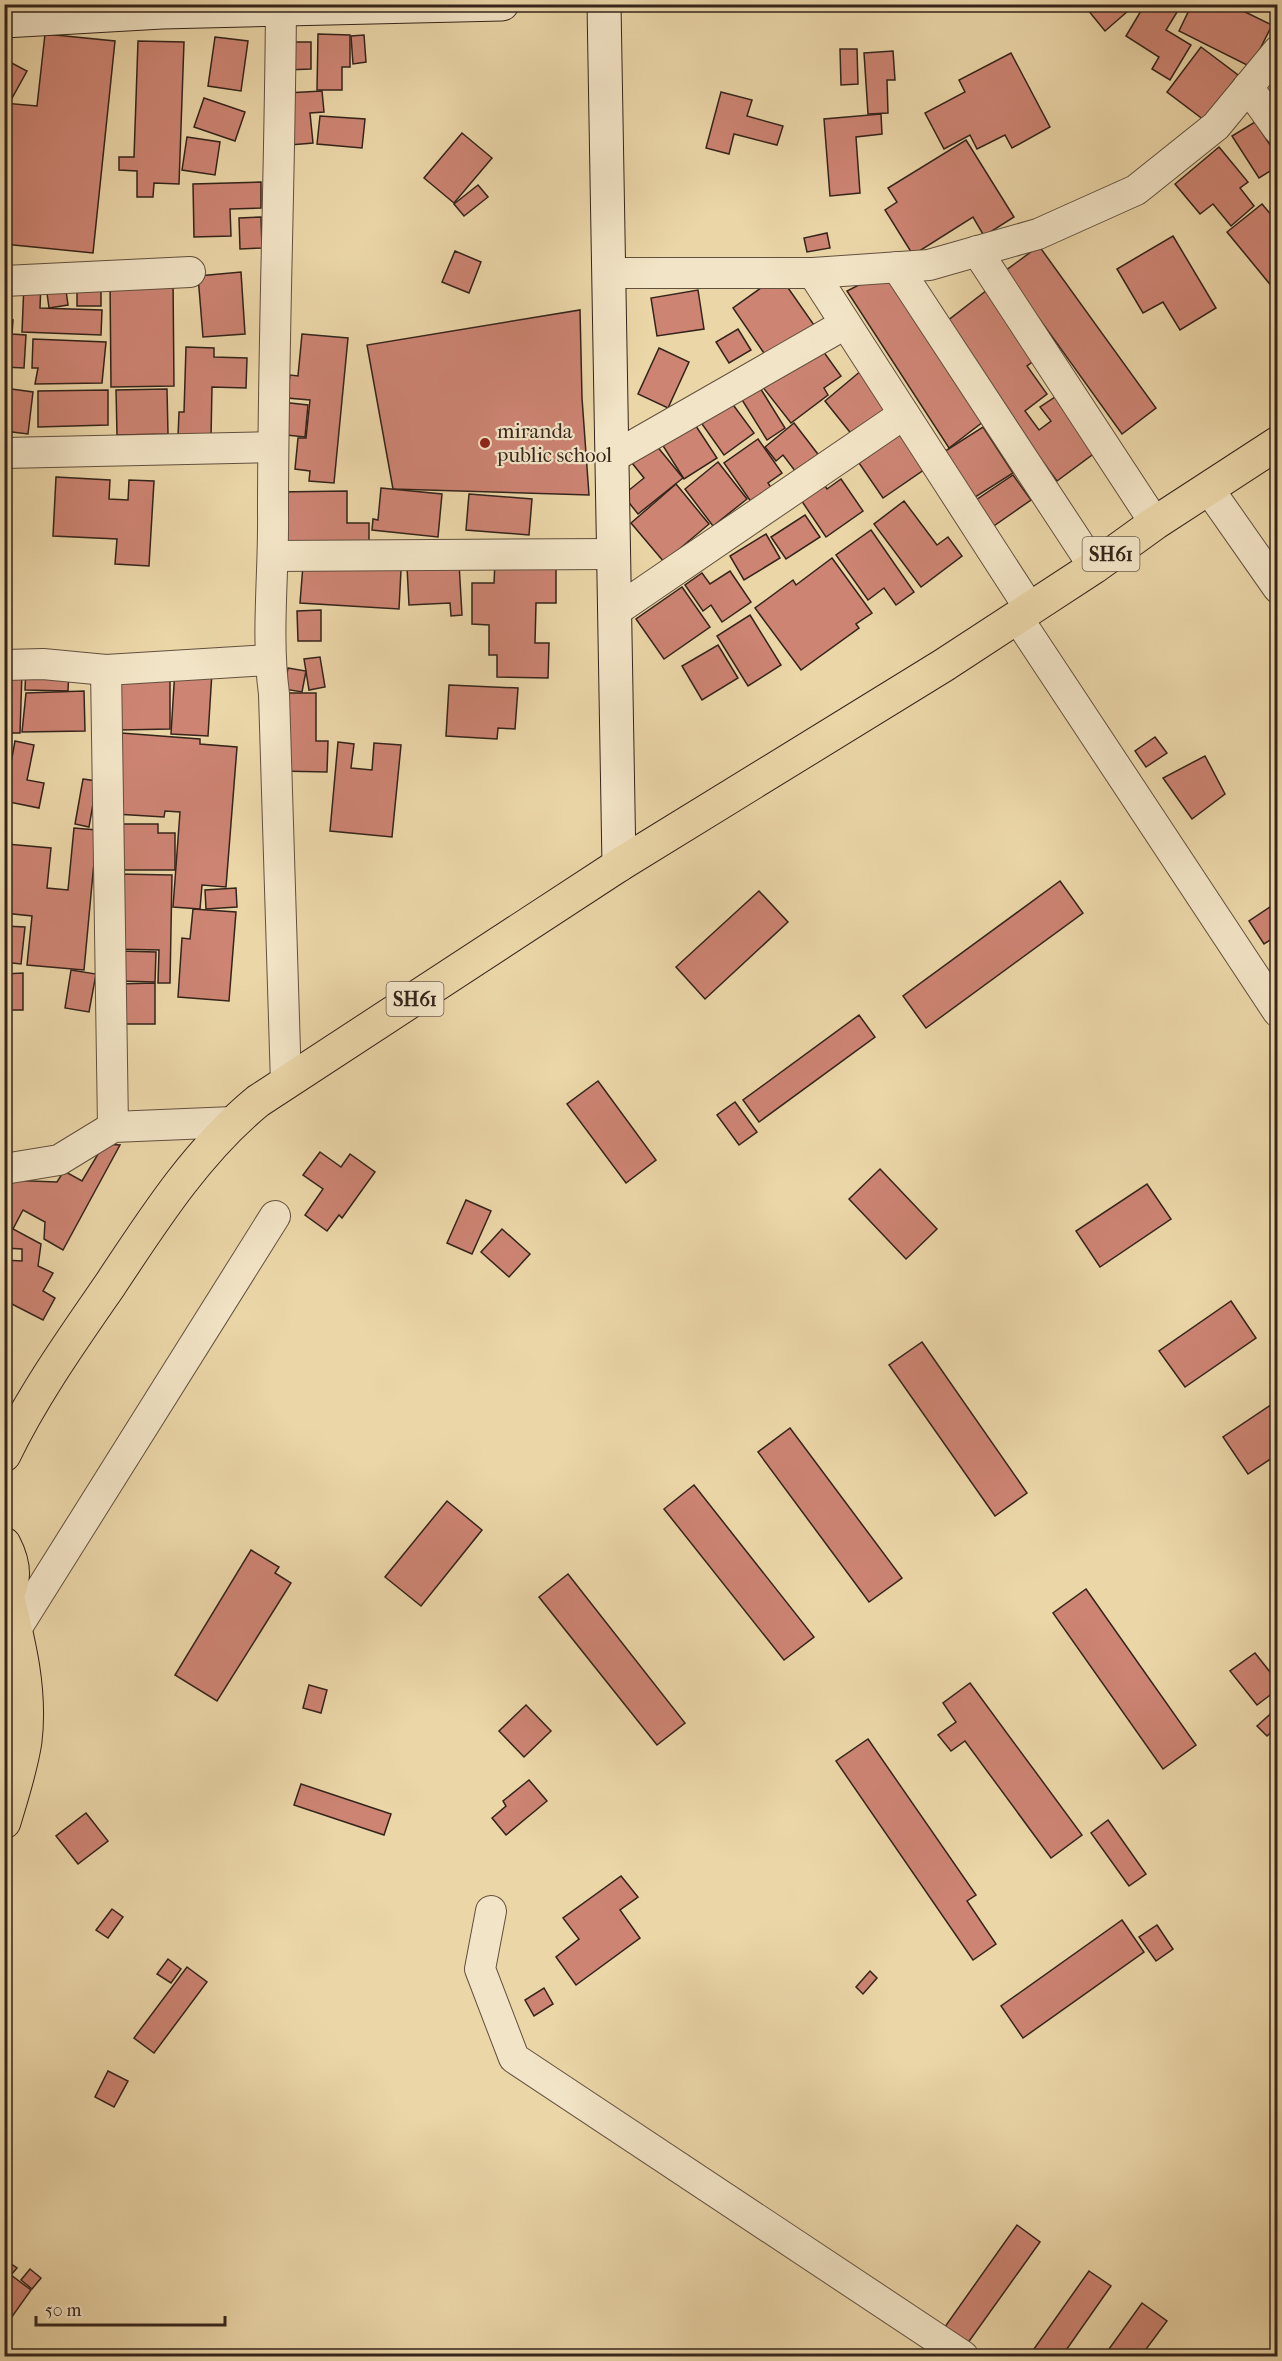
<svg xmlns="http://www.w3.org/2000/svg" width="1282" height="2361" font-family="'IM FELL French Canon',serif">
<rect width="100%" height="100%" fill="#ebd6a8"/>
<filter id="stains"><feTurbulence type="fractalNoise" baseFrequency=".00333" numOctaves="4"/><feColorMatrix values="0 0 0 0 .2 0 0 0 0 .09 0 0 0 0 .02 0 0 0 .5 -.17"/></filter>
<radialGradient id="worn" r=".72"><stop offset=".6" stop-color="#630" stop-opacity="0"/><stop offset="1" stop-color="#630" stop-opacity=".3"/></radialGradient>
<polygon fill="#b7be88" stroke="#767151" stroke-width="1.5" points="4,1646 16,1750 4,1819"/>
<g fill="#cd8473" stroke="#34241a" stroke-width="1.5">
<polygon points="1083,4 1136,4 1105,31"/>
<polygon points="1145,4 1182,4 1166,30 1191,45 1170,80 1152,69 1159,57 1126,36"/>
<polygon points="1192,4 1236,4 1235,7 1272,25 1251,67 1179,31"/>
<polygon points="45,34 115,41 93,253 4,244 4,103 37,106"/>
<polygon points="318,34 350,35 350,67 342,67 342,90 317,90"/>
<polygon points="364,35 366,62 353,64 351,36"/>
<polygon points="215,37 248,41 241,91 208,86"/>
<polygon points="138,41 184,42 179,184 154,183 153,197 137,197 137,171 119,170 119,157 134,157"/>
<polygon points="285,42 311,42 311,69 285,70"/>
<polygon points="1201,47 1238,75 1204,120 1167,92"/>
<polygon points="840,49 857,49 858,84 841,85"/>
<polygon points="893,51 895,80 887,80 888,113 868,114 864,53"/>
<polygon points="1011,53 1050,127 1012,148 1005,135 977,149 970,135 944,149 925,113 965,92 959,80"/>
<polygon points="4,59 27,71 11,100 4,96"/>
<polygon points="322,91 324,112 310,113 313,143 290,145 286,93"/>
<polygon points="721,92 752,100 747,116 783,126 777,145 734,134 729,154 706,148"/>
<polygon points="204,98 245,112 235,141 194,127"/>
<polygon points="881,114 882,134 856,137 860,193 830,196 824,119"/>
<polygon points="320,116 365,119 362,148 317,144"/>
<polygon points="1255,122 1278,157 1278,166 1259,178 1232,136"/>
<polygon points="462,133 492,158 454,203 424,178"/>
<polygon points="187,137 220,142 215,175 182,170"/>
<polygon points="966,140 1014,217 984,236 973,217 913,255 885,210 897,202 888,188"/>
<polygon points="1219,147 1248,182 1240,188 1254,206 1231,226 1213,204 1200,214 1175,184"/>
<polygon points="261,182 261,208 230,209 231,236 194,237 193,184"/>
<polygon points="478,185 488,197 464,216 454,204"/>
<polygon points="1262,204 1278,223 1278,294 1227,232"/>
<polygon points="261,217 262,248 240,249 239,218"/>
<polygon points="827,233 830,248 807,252 804,238"/>
<polygon points="1173,236 1216,308 1180,330 1163,302 1143,313 1117,269"/>
<polygon points="1039,246 1156,408 1122,434 1005,271"/>
<polygon points="455,251 481,262 469,293 442,282"/>
<polygon points="241,272 245,334 203,337 198,276"/>
<polygon points="884,272 988,418 949,448 847,291"/>
<polygon points="779,275 814,325 766,356 733,308"/>
<polygon points="173,280 174,386 111,387 110,281"/>
<polygon points="24,283 41,283 40,308 102,310 101,335 22,332"/>
<polygon points="65,283 68,305 49,308 46,286"/>
<rect x="77" y="283" width="24" height="23"/>
<polygon points="991,287 1042,355 1027,366 1047,394 1025,411 1039,430 1051,421 1040,407 1055,397 1096,452 1057,481 942,325"/>
<polygon points="698,290 704,329 657,336 651,298"/>
<polygon points="580,310 582,398 589,495 393,489 367,345"/>
<polygon points="4,319 13,320 12,334 26,335 24,368 4,367"/>
<polygon points="738,329 751,350 729,363 716,342"/>
<polygon points="302,334 348,338 334,483 309,481 310,471 295,469 298,438 306,438 310,400 287,398 290,375 298,376"/>
<polygon points="33,339 106,342 102,383 35,384 38,368 32,368"/>
<polygon points="818,344 841,376 824,388 828,395 791,423 758,381"/>
<polygon points="186,347 214,348 214,357 247,358 246,388 212,387 211,438 178,437 179,412 184,412"/>
<polygon points="659,348 689,362 668,408 638,394"/>
<polygon points="862,370 895,410 857,441 825,401"/>
<polygon points="757,383 785,428 767,440 739,395"/>
<polygon points="4,388 33,392 28,434 4,431"/>
<polygon points="167,389 168,434 117,435 116,390"/>
<polygon points="108,390 108,425 38,427 38,391"/>
<polygon points="281,402 308,405 305,437 277,434"/>
<polygon points="731,402 754,433 724,455 702,424"/>
<polygon points="692,420 717,458 684,479 660,441"/>
<polygon points="794,423 824,462 802,480 783,455 776,461 765,447"/>
<polygon points="983,427 1013,473 969,501 939,455"/>
<polygon points="904,432 928,467 883,498 859,463"/>
<polygon points="651,439 683,478 638,514 623,495 644,478 628,458"/>
<polygon points="758,439 782,473 768,483 774,492 754,506 724,463"/>
<polygon points="718,462 747,499 713,526 685,489"/>
<polygon points="1013,475 1031,500 988,530 970,504"/>
<polygon points="56,477 110,480 109,499 128,500 129,480 154,481 149,566 115,564 117,539 53,536"/>
<polygon points="841,479 863,511 826,537 799,497 822,481 827,489"/>
<polygon points="676,484 709,524 664,562 631,523"/>
<polygon points="381,488 442,494 438,537 372,530 373,519 378,520"/>
<polygon points="347,491 347,523 369,523 369,543 278,543 278,492"/>
<polygon points="469,494 532,499 529,535 466,530"/>
<polygon points="904,501 937,545 948,537 962,556 921,587 874,524"/>
<polygon points="805,515 820,537 786,559 771,537"/>
<polygon points="871,530 914,592 896,605 884,588 868,600 836,555"/>
<polygon points="766,534 780,558 744,580 730,556"/>
<polygon points="832,558 872,613 856,624 859,628 801,670 755,608 793,580 796,585"/>
<polygon points="495,562 556,563 556,603 536,603 535,643 549,643 548,678 497,677 497,655 489,655 489,625 472,624 472,583 494,583"/>
<polygon points="459,563 462,615 451,616 450,603 409,605 407,567"/>
<polygon points="303,565 401,570 399,609 300,603"/>
<polygon points="730,571 751,602 722,622 711,605 703,611 685,585 702,573 710,584"/>
<polygon points="682,587 710,627 664,659 636,619"/>
<polygon points="321,610 321,641 298,641 297,611"/>
<polygon points="750,615 781,665 748,686 717,636"/>
<polygon points="718,645 738,678 702,700 682,666"/>
<polygon points="320,657 325,687 309,690 304,659"/>
<polygon points="26,666 69,668 68,691 25,690"/>
<polygon points="288,668 306,671 302,692 284,689"/>
<polygon points="175,669 212,672 208,736 171,734"/>
<polygon points="4,671 22,672 20,733 4,733"/>
<polygon points="170,680 170,729 119,730 119,681"/>
<polygon points="449,685 518,688 515,729 498,728 497,739 446,736"/>
<polygon points="84,691 85,731 22,732 26,693"/>
<polygon points="279,693 316,693 316,741 328,741 327,772 278,771"/>
<polygon points="121,733 200,739 200,744 237,747 226,887 202,885 200,909 173,907 180,812 165,811 164,817 115,814"/>
<polygon points="1155,737 1167,753 1146,767 1135,751"/>
<polygon points="15,741 34,745 27,780 44,783 39,808 4,801"/>
<polygon points="338,742 354,744 351,768 372,770 374,743 401,745 392,837 330,831"/>
<polygon points="1205,756 1225,794 1192,819 1163,778"/>
<polygon points="83,779 97,781 89,827 75,824"/>
<polygon points="116,824 158,824 158,833 175,833 175,870 116,870"/>
<polygon points="74,828 97,830 84,970 27,965 32,916 4,913 7,844 51,848 47,888 68,890"/>
<polygon points="116,874 172,875 170,983 158,983 159,950 114,949"/>
<polygon points="1060,881 1083,913 926,1028 903,996"/>
<polygon points="236,888 237,907 206,909 205,890"/>
<polygon points="759,891 788,922 705,999 676,967"/>
<polygon points="1276,903 1278,935 1264,944 1249,921"/>
<polygon points="193,909 236,912 229,1001 178,997 182,938 190,939"/>
<polygon points="4,926 25,927 21,964 4,962"/>
<polygon points="119,951 156,952 155,982 118,981"/>
<polygon points="71,970 96,974 89,1012 65,1008"/>
<polygon points="23,973 23,1010 5,1010 4,974"/>
<polygon points="155,983 155,1024 117,1024 117,984"/>
<polygon points="859,1015 875,1037 759,1122 743,1100"/>
<polygon points="598,1081 656,1160 626,1183 567,1104"/>
<polygon points="735,1102 757,1132 739,1145 717,1115"/>
<polygon points="104,1144 120,1145 63,1250 44,1239 45,1222 23,1210 13,1229 41,1244 38,1266 53,1273 43,1291 55,1298 43,1320 4,1300 4,1260 22,1261 22,1249 4,1248 4,1180 57,1182 64,1171 82,1181"/>
<polygon points="320,1152 341,1167 350,1154 375,1172 342,1218 339,1215 327,1231 305,1215 323,1189 303,1175"/>
<polygon points="880,1169 937,1229 906,1259 849,1199"/>
<polygon points="1147,1184 1171,1219 1100,1267 1076,1231"/>
<polygon points="466,1200 491,1211 472,1254 447,1243"/>
<polygon points="502,1229 530,1254 509,1277 481,1252"/>
<polygon points="1231,1301 1256,1338 1185,1387 1159,1351"/>
<polygon points="922,1342 1027,1493 995,1516 889,1365"/>
<polygon points="1278,1400 1278,1454 1248,1474 1223,1437"/>
<polygon points="790,1428 902,1578 869,1602 758,1452"/>
<polygon points="694,1485 814,1637 784,1660 664,1509"/>
<polygon points="447,1501 482,1530 421,1606 385,1577"/>
<polygon points="251,1550 279,1567 275,1573 291,1583 217,1701 175,1675"/>
<polygon points="568,1574 685,1723 657,1745 539,1597"/>
<polygon points="1086,1589 1196,1745 1163,1769 1053,1613"/>
<polygon points="1255,1653 1278,1682 1278,1689 1257,1705 1230,1671"/>
<polygon points="970,1683 1082,1835 1051,1858 965,1741 951,1751 938,1735 956,1722 943,1703"/>
<polygon points="309,1685 327,1690 321,1713 303,1708"/>
<polygon points="526,1705 551,1731 524,1757 499,1731"/>
<polygon points="1277,1708 1278,1726 1267,1736 1257,1726"/>
<polygon points="868,1739 976,1895 967,1901 996,1944 973,1960 836,1761"/>
<polygon points="529,1780 547,1801 506,1835 492,1818 506,1806 503,1801"/>
<polygon points="301,1784 391,1814 384,1835 294,1805"/>
<polygon points="86,1813 108,1841 78,1864 56,1836"/>
<polygon points="1108,1820 1146,1874 1129,1886 1091,1833"/>
<polygon points="621,1876 638,1897 620,1910 640,1938 576,1985 556,1957 579,1939 563,1918"/>
<polygon points="112,1909 123,1917 108,1938 96,1930"/>
<polygon points="1122,1920 1144,1952 1023,2038 1001,2006"/>
<polygon points="1157,1925 1173,1949 1156,1961 1139,1937"/>
<polygon points="168,1959 181,1969 171,1983 157,1974"/>
<polygon points="187,1967 207,1982 154,2053 134,2038"/>
<polygon points="870,1971 877,1978 863,1994 856,1987"/>
<polygon points="544,1988 553,2004 534,2016 525,2000"/>
<polygon points="108,2071 128,2081 114,2107 95,2097"/>
<polygon points="1017,2225 1040,2242 965,2347 942,2331"/>
<polygon points="4,2259 17,2268 11,2275 31,2290 4,2328"/>
<polygon points="30,2269 41,2278 32,2289 21,2280"/>
<polygon points="1089,2271 1111,2286 1062,2356 1029,2356"/>
<polygon points="1142,2303 1167,2321 1141,2356 1104,2356"/>
</g>
<g fill="none" stroke-linecap="round" stroke-linejoin="round">
<g stroke="#62503e" stroke-width="32">
<g id="street">
<path d="M281,4C280,174 273,343 273,513C274,573 266,634 274,694L286,1084"/>
<polyline points="1248,87 1278,129"/>
<polyline points="977,251 1155,523"/>
<polyline points="897,267 1094,567"/>
<polyline points="608,273 813,273 929,265 1038,234 1136,190 1216,126 1278,51"/>
<polyline points="813,273 1030,609"/>
<polyline points="4,281 190,272"/>
<polyline points="4,453 273,447"/>
<polyline points="613,457 845,324"/>
<polyline points="1208,488 1278,588"/>
<polyline points="274,556 613,554"/>
<polyline points="614,612 904,414"/>
<polyline points="1017,617 1278,1012"/>
<polyline points="4,665 43,664 106,670 269,660"/>
<polyline points="106,670 113,1127"/>
<polyline points="4,1169 59,1160 113,1127 233,1122"/>
<polyline points="16,1629 275,1216"/>
<polyline points="491,1911 480,1969 514,2058 963,2356"/>
</g>
</g>
<g stroke="#34241a" stroke-width="35">
<g id="secondary">
<polyline points="604,4 619,865"/>
<polyline points="4,21 162,12 502,4"/>
</g>
</g>
<g stroke="#34241a" stroke-width="35">
<g id="primary">
<path d="M4,1455C33,1395 72,1340 110,1285C153,1220 197,1151 258,1101L619,865L944,665L1094,567L1155,523L1278,443"/>
<path d="M4,1544C14,1563 17,1581 4,1599"/>
<path d="M4,1822C12,1795 21,1768 25,1741C31,1691 19,1643 7,1595"/>
</g>
</g>
<use href="#street" stroke="#f2e4c6" stroke-width="30"/>
<use href="#secondary" stroke="#f2e4c6" stroke-width="33"/>
<use href="#primary" stroke="#ebd6a8" stroke-width="33"/>
</g>
<circle fill="#8f2418" stroke="#f2e4c6" stroke-width="2" cx="485" cy="443" r="6"/>
<g text-anchor="middle" dominant-baseline="central" stroke-width="4.5" stroke-linejoin="round" paint-order="stroke">
<g fill="#f2e4c6" stroke="#6d5e4e" stroke-width="1.5">
<rect x="1082.5" y="537" width="57" height="34" rx="4.5"/>
<rect x="386.5" y="982" width="57" height="34" rx="4.5"/>
</g>
<g font-size="20" font-weight="bold" fill="#34241a">
<text x="1111" y="554">SH61</text>
<text x="415" y="999">SH61</text>
</g>
<g font-size="21" fill="#34241a" stroke="#f2e4c6" text-anchor="start">
<text x="497" y="431">miranda<tspan x="497" dy="24">public school</tspan></text>
</g>
</g>
<rect width="1282" height="2361" fill="none" stroke="#ebd6a8" stroke-width="24"/>
<rect x="6" y="6" width="1270" height="2349" fill="none" stroke="#34241a" stroke-width="3"/>
<rect x="12" y="12" width="1258" height="2337" fill="none" stroke="#34241a" stroke-width="1.5"/>
<path d="M36 2316v9h189v-9" fill="none" stroke="#34241a" stroke-width="3"/>
<text x="45" y="2316" font-size="18" fill="#34241a" stroke="#f2e4c6" stroke-width="4.5" paint-order="stroke">50 m</text>
<rect width="100%" height="100%" filter="url(#stains)"/>
<rect width="100%" height="100%" fill="url(#worn)"/>
</svg>
